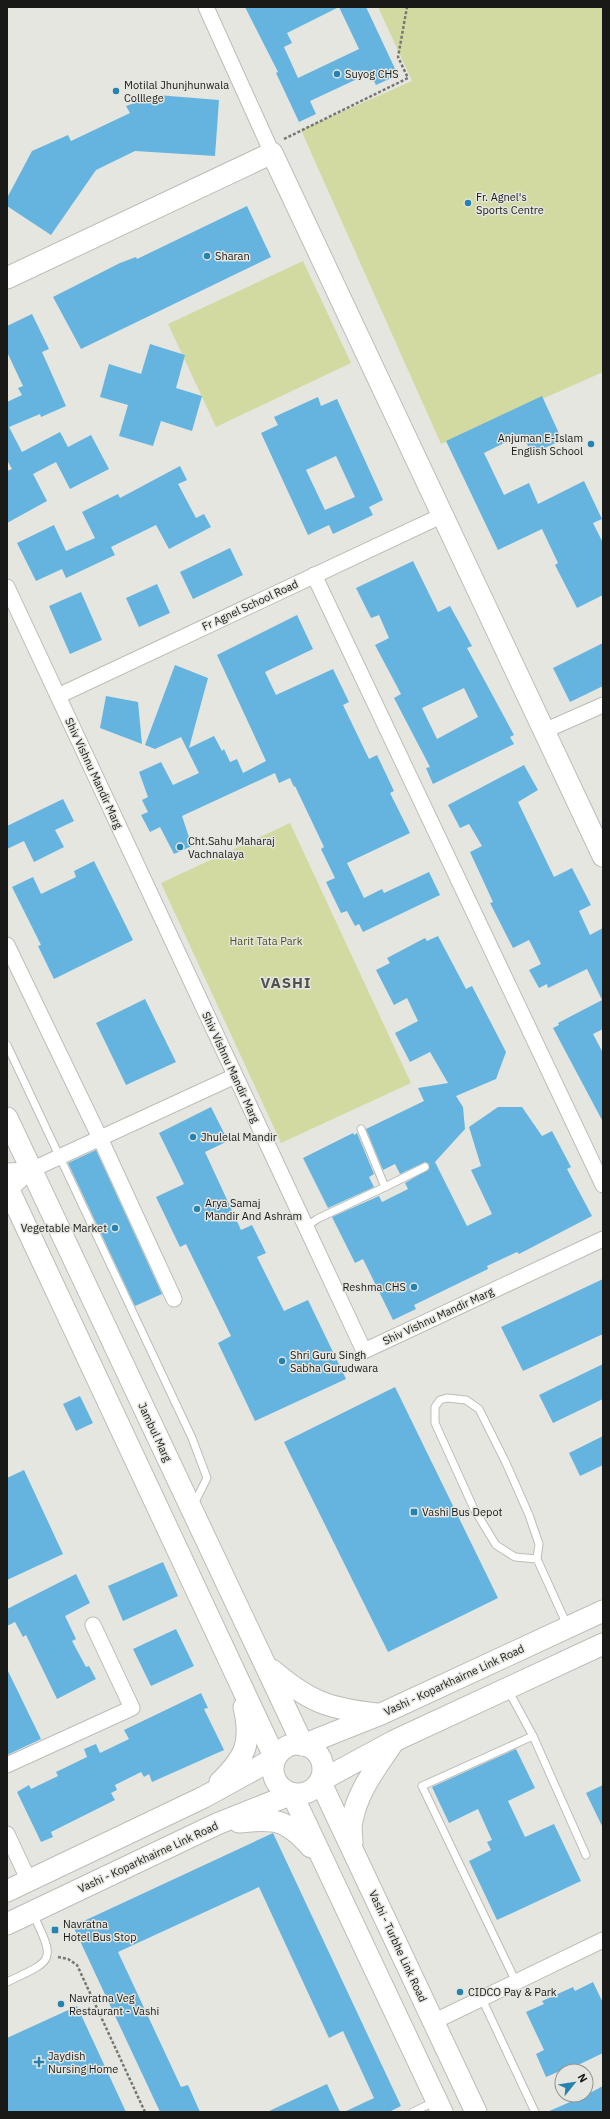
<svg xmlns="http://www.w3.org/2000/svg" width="610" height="2119" font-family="'IBM Plex Sans',sans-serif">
<rect width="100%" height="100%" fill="#e5e6e0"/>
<g fill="#d3daa1">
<polygon points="378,7 603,7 603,372 441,444 301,130 412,81"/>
<polygon points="303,261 351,363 216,427 168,324"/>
<polygon points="290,823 411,1083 281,1143 161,883"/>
</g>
<g fill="#65b4e0" fill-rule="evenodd">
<polygon points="245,7 339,7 287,33 292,43 284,47 298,78 359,49 339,7 366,7 398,75 376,85 370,73 310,101 316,114 299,122 276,73 278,72"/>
<polygon points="157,95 219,100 215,156 135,151 96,170 51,235 7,206 7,198 32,151 68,135 71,141 130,113 126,106"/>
<polygon points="247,206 271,257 81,349 53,297 120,263 136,257 137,259"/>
<polygon points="32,314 49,349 42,352 66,406 41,417 40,414 9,427 22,452 60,432 68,447 91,435 109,469 70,489 56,462 33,474 47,501 7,523 7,471 12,469 7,460 7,402 22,395 18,388 23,386 7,352 7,326"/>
<polygon points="150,344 185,355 176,388 202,396 192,431 161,421 153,446 119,436 128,405 100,397 109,364 141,374"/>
<polygon points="542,396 562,440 532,454 522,434 484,453 504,495 529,483 538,504 584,481 602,519 593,523 603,543 603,595 577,608 555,565 558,563 542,529 498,550 446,441"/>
<path d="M318,397L321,406L337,399L383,500L369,507L373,515L333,534L329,525L308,535L261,433L278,425L274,417ZM336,456L355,497L325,510L306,470Z"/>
<polygon points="180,466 187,480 178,484 196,518 204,514 211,527 169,549 156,525 111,547 115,555 66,578 62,569 36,581 17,543 54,525 66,551 95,538 82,512 118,494 120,498"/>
<polygon points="230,548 243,575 193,599 180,572"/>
<path d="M413,561L438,612L450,606L472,646L467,648L514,735L510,737L514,744L433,784L426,768L430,767L394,698L401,694L375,645L389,638L379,615L371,618L356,588ZM464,688L478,717L437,739L422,708Z"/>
<polygon points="157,584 170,613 139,627 126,598"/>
<polygon points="81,592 102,640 70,654 49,606"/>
<polygon points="297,615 313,649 265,672 276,695 333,669 349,702 343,705 369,759 377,755 394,791 390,793 410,833 347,863 364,898 382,889 384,893 429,872 440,895 363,932 359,924 355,926 347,911 341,913 326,882 335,878 321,849 324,847 295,786 294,787 290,778 279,783 275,773 182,816 192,846 174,854 160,827 150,832 141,815 148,812 142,800 148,797 139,772 161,762 173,785 199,773 181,737 155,749 145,745 175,665 208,678 189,748 214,736 222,751 224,749 230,762 237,759 243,773 266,761 217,655"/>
<polygon points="603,643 603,686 570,702 553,668"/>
<polygon points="106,696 138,702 142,744 100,728"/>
<polygon points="524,765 538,790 518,802 554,877 572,868 591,905 579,911 590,935 603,928 603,1029 593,1034 603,1053 603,1122 553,1028 559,1025 558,1023 602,1000 587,969 548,988 547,984 539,988 529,970 541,964 529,940 513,948 490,903 493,902 470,852 482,846 469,824 460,828 448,805"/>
<polygon points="63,799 74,821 55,830 64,847 34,862 24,841 7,849 7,826"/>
<polygon points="94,861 133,940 54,979 38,946 41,945 12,887 33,877 41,894 76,877 74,871"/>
<polygon points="438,936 466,989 472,986 506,1052 496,1079 456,1096 463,1107 465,1129 435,1162 467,1226 492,1214 471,1170 481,1166 469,1127 498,1107 522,1107 542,1136 552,1131 571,1167 567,1169 592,1216 519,1254 517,1252 487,1266 488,1269 414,1305 416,1309 393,1320 363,1259 355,1263 332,1217 379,1196 382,1202 408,1189 405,1183 429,1169 429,1164 425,1162 400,1174 395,1164 383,1170 366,1129 424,1101 418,1088 448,1083 430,1052 410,1062 395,1033 418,1021 407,998 394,1005 376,970 390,963 387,958 425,938 427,941"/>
<polygon points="145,999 176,1062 126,1085 96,1023"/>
<polygon points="211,1107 228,1141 205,1152 241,1230 252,1225 266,1253 257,1257 284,1311 308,1300 346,1379 255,1421 218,1343 231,1336 186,1244 180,1247 156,1197 184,1184 159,1133"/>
<polygon points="353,1133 354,1135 357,1133 374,1174 369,1177 374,1187 328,1208 303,1158"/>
<polygon points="96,1150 162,1294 135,1306 68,1163"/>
<polygon points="603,1279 603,1334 523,1371 501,1327"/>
<polygon points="603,1364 603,1399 553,1423 539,1395"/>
<polygon points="395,1387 498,1598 388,1652 284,1442"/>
<polygon points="80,1396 93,1423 76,1431 63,1404"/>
<polygon points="603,1436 603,1465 580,1476 569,1453"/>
<polygon points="24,1470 63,1554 7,1580 7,1478"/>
<polygon points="163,1562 178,1596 123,1621 108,1586"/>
<polygon points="76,1574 90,1603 65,1616 76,1639 72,1641 86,1667 89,1666 96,1679 57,1699 26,1635 23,1637 15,1622 7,1626 7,1609"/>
<polygon points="176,1629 194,1666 151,1686 133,1649"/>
<polygon points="7,1669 41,1739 7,1755"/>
<polygon points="201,1693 208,1708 204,1709 224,1750 152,1782 149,1774 144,1777 141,1772 115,1785 117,1790 111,1793 115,1800 51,1832 53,1837 41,1842 17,1792 29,1785 31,1789 58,1776 56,1772 87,1757 84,1749 96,1744 100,1753 129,1739 124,1730"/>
<polygon points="516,1749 535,1788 508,1801 525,1837 554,1824 581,1881 497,1920 469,1861 491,1850 487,1842 492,1840 478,1809 449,1823 432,1787"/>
<polygon points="603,1785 603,1828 586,1793"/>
<polygon points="273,1833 401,2106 389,2112 344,2112 374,2098 343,2031 329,2038 259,1887 118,1952 181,2087 188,2085 200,2112 160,2112 73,1926"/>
<polygon points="593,1982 603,2003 603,2053 578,2065 580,2069 575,2071 562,2071 562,2076 560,2071 546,2077 536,2054 544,2050 526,2012 544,2004 542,2001 573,1987 575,1991"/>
<polygon points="77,2006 126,2112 7,2112 7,2038"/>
<polygon points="327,2084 340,2112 267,2112"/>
<polygon points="603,2086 603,2112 547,2112 586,2095"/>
</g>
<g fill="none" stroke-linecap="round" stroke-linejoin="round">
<g stroke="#bcbdb7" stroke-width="9">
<g id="lane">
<polyline points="7,1045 192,1438 207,1478 193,1506"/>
<polyline points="385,1187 425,1167"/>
<polyline points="306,1227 317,1219 385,1187 361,1129"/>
<polyline points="537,1559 539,1544 529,1515 506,1463 479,1409 466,1400 447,1398 440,1400 435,1407 435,1423 474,1509 496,1545 515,1557 537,1559 567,1625"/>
<polyline points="508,1690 533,1736 586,1855"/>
<path d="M7,1982C54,1960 56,1962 33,1914"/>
<polyline points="516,1982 422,1786 533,1736"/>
<polyline points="482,1999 535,2112"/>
<polyline points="413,2112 436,2101"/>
</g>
</g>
<g stroke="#bcbdb7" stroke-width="17">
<g id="street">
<polyline points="206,7 272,153"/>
<polyline points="314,575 603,1185"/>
<polyline points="7,587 364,1351 603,1239"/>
<polyline points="58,696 443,515"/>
<polyline points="544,731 603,705"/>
<polyline points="7,945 100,1138 174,1299"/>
<polyline points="7,1171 31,1170"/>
<polyline points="7,1193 31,1170 235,1076"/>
<polyline points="7,1765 132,1708 93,1625"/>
<polyline points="7,1834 29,1881"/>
<polyline points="433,2022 603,1940"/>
</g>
</g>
<g stroke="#bcbdb7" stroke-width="23">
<g id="secondary">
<polyline points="7,278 272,153 603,856"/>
<polyline points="7,1118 303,1745"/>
<polyline points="7,1186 275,1758"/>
<path d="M272,1670C308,1701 329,1709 377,1714"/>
<circle cx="298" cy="1769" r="25"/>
<polyline points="303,1745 381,1714 603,1611"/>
<polyline points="320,1781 476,2112"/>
<polyline points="320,1781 394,1741 603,1644"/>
<path d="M220,1782C246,1757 252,1742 244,1707"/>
<polyline points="292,1794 442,2112"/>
<path d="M239,1822C275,1818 286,1819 311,1847"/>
<path d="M352,1843C352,1836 350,1828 352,1821C357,1792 376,1768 392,1744"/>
<polyline points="7,1891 204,1797 275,1758"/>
<polyline points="7,1924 217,1824 292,1794"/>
</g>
</g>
<g stroke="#777874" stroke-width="2.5" stroke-dasharray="3 2" stroke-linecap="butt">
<polyline points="284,139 408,78 398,57 407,7"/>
<polyline points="58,1957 68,1959 77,1965 145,2112"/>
</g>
<use href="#lane" stroke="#fff" stroke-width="7"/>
<use href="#street" stroke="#fff" stroke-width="15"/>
<use href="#secondary" stroke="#fff" stroke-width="21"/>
</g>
<g fill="#2583af" stroke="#e5e6e0" stroke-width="1.5">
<circle cx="337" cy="74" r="4"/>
<circle cx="116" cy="91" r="4"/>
<circle cx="468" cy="203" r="4"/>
<circle cx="207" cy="256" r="4"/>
<circle cx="591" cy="444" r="4"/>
<circle cx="180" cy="847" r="4"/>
<circle cx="193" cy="1137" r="4"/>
<circle cx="197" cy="1209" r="4"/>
<circle cx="115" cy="1228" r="4"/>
<circle cx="414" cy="1287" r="4"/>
<circle cx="282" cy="1361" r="4"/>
<rect x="410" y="1508" width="8" height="8" rx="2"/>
<rect x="51" y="1926" width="8" height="8" rx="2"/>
<circle cx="460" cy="1992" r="4"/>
<circle cx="61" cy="2004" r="4"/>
<path d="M37 2056h4v4h4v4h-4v4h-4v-4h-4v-4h4z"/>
</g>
<g text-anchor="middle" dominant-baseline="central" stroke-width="3" stroke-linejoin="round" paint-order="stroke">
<g font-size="11" fill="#191917" stroke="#e5e6e0" text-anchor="start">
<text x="345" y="74">Suyog CHS</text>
<text x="124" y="85">Motilal Jhunjhunwala<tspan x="124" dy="13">Colllege</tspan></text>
<text x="476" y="197">Fr. Agnel's<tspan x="476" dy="13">Sports Centre</tspan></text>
<text x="215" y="256">Sharan</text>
<text x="583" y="438" text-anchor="end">Anjuman E-Islam<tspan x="583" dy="13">English School</tspan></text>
<text x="188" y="841">Cht.Sahu Maharaj<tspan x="188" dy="13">Vachnalaya</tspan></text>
<text x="201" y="1137">Jhulelal Mandir</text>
<text x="205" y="1203">Arya Samaj<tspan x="205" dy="13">Mandir And Ashram</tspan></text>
<text x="107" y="1228" text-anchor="end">Vegetable Market</text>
<text x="406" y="1287" text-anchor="end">Reshma CHS</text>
<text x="290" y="1355">Shri Guru Singh<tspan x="290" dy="13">Sabha Gurudwara</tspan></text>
<text x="422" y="1512">Vashi Bus Depot</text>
<text x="63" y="1924">Navratna<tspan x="63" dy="13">Hotel Bus Stop</tspan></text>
<text x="468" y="1992">CIDCO Pay &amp; Park</text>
<text x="69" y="1998">Navratna Veg<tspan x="69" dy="13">Restaurant - Vashi</tspan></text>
<text x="48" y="2056">Jaydish<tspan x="48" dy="13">Nursing Home</tspan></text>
</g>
<g font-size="11" fill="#191917" stroke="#e5e6e0">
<text transform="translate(250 605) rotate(-25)">Fr Agnel School Road</text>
<text transform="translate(94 773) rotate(65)">Shiv Vishnu Mandir Marg</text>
<text transform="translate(231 1067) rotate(65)">Shiv Vishnu Mandir Marg</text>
<text transform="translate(438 1316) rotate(-25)">Shiv Vishnu Mandir Marg</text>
<text transform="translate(155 1432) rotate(65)">Jambul Marg</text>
<text transform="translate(454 1680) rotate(-25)">Vashi - Koparkhairne Link Road</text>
<text transform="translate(148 1857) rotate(-25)">Vashi - Koparkhairne Link Road</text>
<text transform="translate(398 1946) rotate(65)">Vashi - Turbhe Link Road</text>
</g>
<g font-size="11" fill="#4e521a" stroke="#e5e6e0">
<text x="266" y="941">Harit Tata Park</text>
</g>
<g font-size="15" font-weight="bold" letter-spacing="1" fill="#52524e" stroke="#e5e6e0">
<text x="286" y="982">VASHI</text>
</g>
</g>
<rect width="610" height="2119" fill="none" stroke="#191917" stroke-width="16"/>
<g transform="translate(574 2083) rotate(60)"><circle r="19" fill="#e5e6e0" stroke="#939490"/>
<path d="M0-3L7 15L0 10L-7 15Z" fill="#2583af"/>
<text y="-6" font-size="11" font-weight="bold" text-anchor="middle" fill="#191917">N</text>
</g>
</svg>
